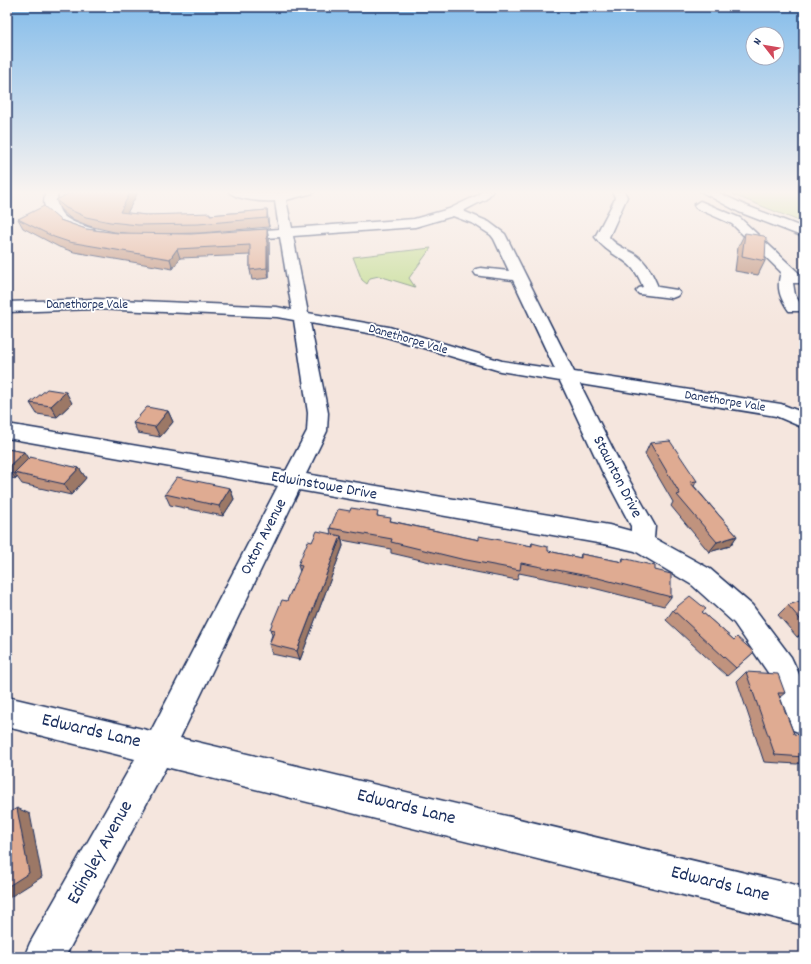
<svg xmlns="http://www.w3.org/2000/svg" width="811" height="964" font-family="Dekko,sans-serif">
<rect width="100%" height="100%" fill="#f5e6de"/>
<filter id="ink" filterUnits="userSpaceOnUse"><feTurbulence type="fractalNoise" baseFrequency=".025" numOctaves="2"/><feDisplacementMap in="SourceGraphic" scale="8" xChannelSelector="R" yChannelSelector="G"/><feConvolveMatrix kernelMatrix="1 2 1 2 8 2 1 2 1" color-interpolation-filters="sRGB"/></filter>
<g filter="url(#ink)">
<g fill="#c3dc92" stroke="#6f8678">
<polygon points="732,191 804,191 804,223 734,195"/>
<polygon points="431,248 409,278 415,287 379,276 370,278 367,284 362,280 353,257"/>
</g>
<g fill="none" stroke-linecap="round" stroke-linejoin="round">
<g stroke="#1b2f5e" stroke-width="3">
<g id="minor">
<path d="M46,191H58C53,218 72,222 94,229L95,232L94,235C79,238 48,221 45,207C43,201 45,196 46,191Z"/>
<path d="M228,191L272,194L296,191H315L313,193L286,200L292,228L414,219L449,209L478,195L481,191H493L486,199L463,211L489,222L505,234L574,372L781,404L804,413V428L776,416L580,384L624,471L655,526L654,538L710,569L752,605L791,657L804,685V734L793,730L771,677L734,623L692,585L635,551L609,545L299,490L180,738L804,887V925L166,767L65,957H24L30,943L135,759L7,727V697L151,731L278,486L7,438V424L286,471L307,431L308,413L294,320L277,317L96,309L7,312V302L96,299L277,307L292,310L280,237L239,240L232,236L239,232L279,229L275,201C263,202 236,200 228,191ZM453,216L474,224L491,235L494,239L509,271L481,268L476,269L474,272L476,275L481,276L513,280L555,369L502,361L389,327L308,313L293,236L415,227ZM310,323L380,335L500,371L560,381L602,471L631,526V531L609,525L306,474L327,431L328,413Z"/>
<path d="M612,191H624L627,197L609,237C616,246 626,249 635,254C647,262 653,275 658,287L677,290L680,293L677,296L672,298L639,294L636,291L639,288L643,287C631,254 612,261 595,237L614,201L615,197Z"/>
<path d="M700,201L740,218L803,277V283H793L795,295L803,308L801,311H789C780,298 776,288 781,272L732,224L696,208L694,205Z"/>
</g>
</g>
<g stroke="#1b2f5e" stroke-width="3">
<polygon id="highway" points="700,191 715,191 747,206 804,228 804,237 739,212"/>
</g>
<use href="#minor" fill="#fff" fill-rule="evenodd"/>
<use href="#highway" fill="#fff" fill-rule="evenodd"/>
</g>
<g fill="#c0937e" stroke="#1b2f5e">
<polygon points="255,191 276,191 275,192"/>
<polygon points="137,194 127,213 146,215 210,215 267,210 268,220 269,227 201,233 159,234 269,238 269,278 252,280 250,270 250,255 180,258 173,269 74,252 59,247 23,228 18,219 60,220 86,229 118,233 135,234 114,232 89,226 70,218 60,209 56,200"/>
<polygon points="745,233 765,261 758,275 735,271 738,247"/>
<polygon points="30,403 72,403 57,417 37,414"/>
<polygon points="168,411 173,422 160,437 138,433 133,423"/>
<polygon points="650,443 697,481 694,486 737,536 730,546 709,552 671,506 673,502 645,454"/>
<polygon points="7,449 24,452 28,459 79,468 86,478 71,495 22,484 17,477 16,479 7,477"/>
<polygon points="230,488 234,499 223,516 170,505 165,494"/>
<polygon points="378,516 391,521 479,540 531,546 532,543 548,551 580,558 581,554 622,562 623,558 655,570 671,597 664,606 593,588 519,573 517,580 460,569 391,553 391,549 342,540 343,546 300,660 272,654 269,644 272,635 270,629 287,601 300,572 298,565 312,542 331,534 330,528"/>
<polygon points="804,600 804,635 797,637 778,615 788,605"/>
<polygon points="673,610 703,613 734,640 754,652 727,676 666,620"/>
<polygon points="746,672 785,693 780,697 794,734 804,743 804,761 797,764 764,762 737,681"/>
</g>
<g fill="#9c7866" stroke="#1b2f5e">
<polygon points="129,191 136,191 137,194 123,221 120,212"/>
<polygon points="267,210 268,220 269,227 267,218"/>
<polygon points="267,229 269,238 269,278 267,268"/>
<polygon points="177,249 180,258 173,269 170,259"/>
<polygon points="66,392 72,403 57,417 51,406"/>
<polygon points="168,411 173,422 160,437 155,427"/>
<polygon points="24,452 31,463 14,473 17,477 16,479 7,468"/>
<polygon points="79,468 86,478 71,495 64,484"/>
<polygon points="230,488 234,499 223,516 219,506"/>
<polygon points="341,536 343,546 300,660 297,651"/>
<polygon points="737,536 730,546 709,552 717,542"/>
<polygon points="7,592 9,594 7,597"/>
<polygon points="804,631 804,635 797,637"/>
<polygon points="17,808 30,814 42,877 7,899 7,887"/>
</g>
<g fill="#dfab92" stroke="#1b2f5e">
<polygon points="75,191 131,191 120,212 146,215 210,213 210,215 267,210 267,218 198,224 138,225 110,222 86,217 66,208 56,200"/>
<polygon points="44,206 60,220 86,229 118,233 191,234 267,229 267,268 250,270 250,245 177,249 170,259 69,242 54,237 18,219"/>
<polygon points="745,233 764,236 766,238 765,261 742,256"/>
<polygon points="47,389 66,392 51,406 30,403"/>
<polygon points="147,407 168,411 155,427 133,423"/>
<polygon points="670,441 697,481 690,482 737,536 717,542 677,495 680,494 650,443"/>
<polygon points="7,449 24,452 7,468"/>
<polygon points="30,457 79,468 64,484 14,473"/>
<polygon points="177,477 230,488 219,506 165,494"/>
<polygon points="351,508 378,512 377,516 391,518 390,521 479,540 479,536 532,546 532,543 548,547 548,551 581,558 581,554 623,562 623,558 655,566 655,570 671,574 671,597 598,578 521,563 520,570 461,559 391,542 392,539 330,528 338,509 350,511"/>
<polygon points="317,531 341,536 297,651 269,644 275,630 270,629 282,600 287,601 302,566 298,565 308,541 312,542"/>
<polygon points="690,596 706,609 702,612 734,640 737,637 754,652 736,668 673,610"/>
<polygon points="804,600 804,624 788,605"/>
<polygon points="746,672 778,674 785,693 778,693 794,734 801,735 804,743 804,757 775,755"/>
<polygon points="17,808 29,873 7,887 7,814"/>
</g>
</g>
<linearGradient id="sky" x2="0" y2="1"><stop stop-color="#84bcea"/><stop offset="0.59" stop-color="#faf4f0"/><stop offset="1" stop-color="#faf4f0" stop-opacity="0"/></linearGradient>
<rect width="811" height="326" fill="url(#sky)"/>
<g text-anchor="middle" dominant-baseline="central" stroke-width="3.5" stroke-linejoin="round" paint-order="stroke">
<g font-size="13" fill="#1b2f5e" stroke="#fff">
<text x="87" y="305">Danethorpe Vale</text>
<text transform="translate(408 340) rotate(16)">Danethorpe Vale</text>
<text transform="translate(725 402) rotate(9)">Danethorpe Vale</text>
</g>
<g font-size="16" fill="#1b2f5e" stroke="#fff">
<text transform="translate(617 477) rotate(63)">Staunton Drive</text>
<text transform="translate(324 486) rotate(10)">Edwinstowe Drive</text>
<text transform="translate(264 537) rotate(-63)">Oxton Avenue</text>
</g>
<g font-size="19" fill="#1b2f5e" stroke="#fff">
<text transform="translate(91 732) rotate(13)">Edwards Lane</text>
<text transform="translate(406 808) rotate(14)">Edwards Lane</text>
<text transform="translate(101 853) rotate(-61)">Edingley Avenue</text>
<text transform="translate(720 885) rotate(14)">Edwards Lane</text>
</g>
</g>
<rect width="811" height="964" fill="none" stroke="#fff" stroke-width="24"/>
<rect x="12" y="12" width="787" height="940" fill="none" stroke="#1b2f5e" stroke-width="1.5" filter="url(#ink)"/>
<g transform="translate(765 46) rotate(301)"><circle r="19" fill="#ffffff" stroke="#a4acbf"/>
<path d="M0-3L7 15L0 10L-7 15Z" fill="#d1495b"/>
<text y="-6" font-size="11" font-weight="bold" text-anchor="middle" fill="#1b2f5e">N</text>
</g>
</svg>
